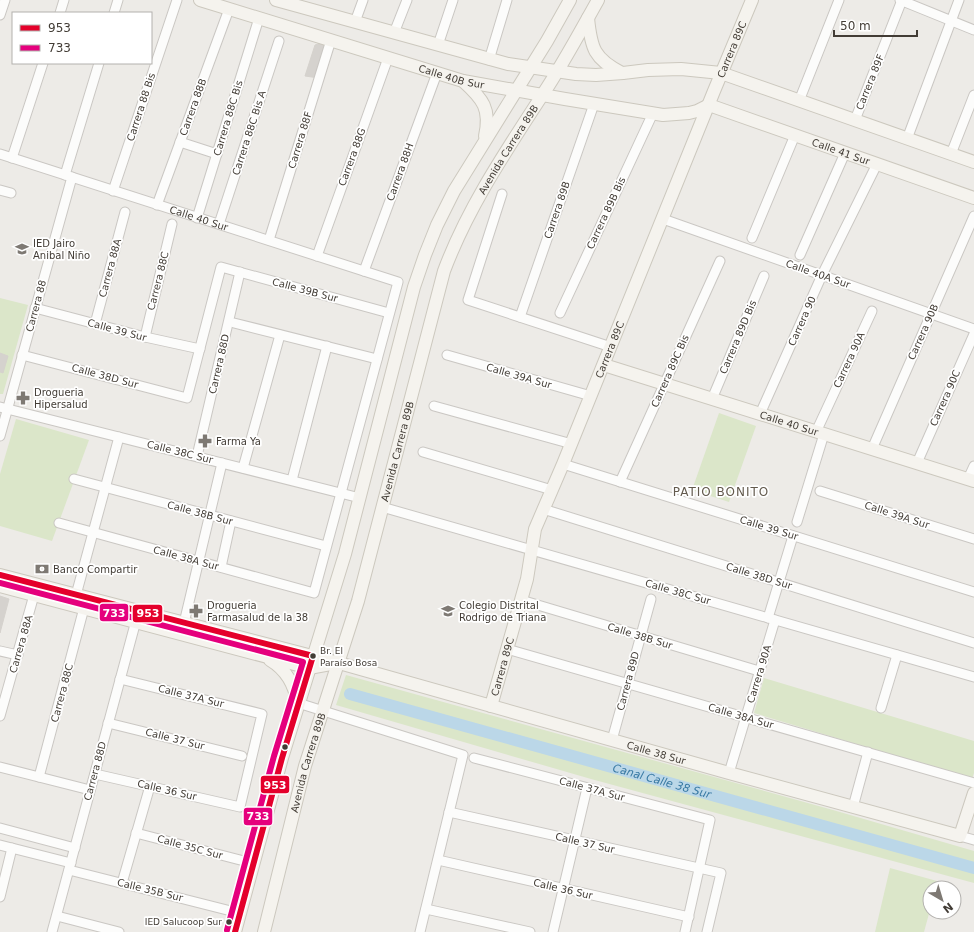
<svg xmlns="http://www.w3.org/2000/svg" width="974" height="932" font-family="'DejaVu Sans',sans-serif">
<rect width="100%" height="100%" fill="#edebe7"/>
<g fill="#dbe6c9">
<polygon points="0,298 28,305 3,394 0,394"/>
<polygon points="719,413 756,426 729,502 692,490"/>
<polygon points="16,419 89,440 52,541 0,526 0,474"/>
<polygon points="346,675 833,810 974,851 974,883 591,779 336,705"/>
<polygon points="764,678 974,741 974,773 972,779 754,713"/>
<polygon points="890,868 937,881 936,888 930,888 930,910 924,932 875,932"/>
</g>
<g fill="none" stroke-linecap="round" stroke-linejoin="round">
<path stroke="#bbd7e8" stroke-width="12" id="s1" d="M350,694L974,868"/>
</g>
<g fill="#d5d2ce" stroke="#d5d2cd">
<polygon points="331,40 319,78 305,76 315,45"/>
<polygon points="0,353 8,356 3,373 0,372"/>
<polygon points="0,596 9,599 0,633"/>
</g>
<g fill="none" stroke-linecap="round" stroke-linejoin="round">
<g stroke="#cac7c3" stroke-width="11">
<g id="street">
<polyline points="900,0 974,30"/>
<polyline points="60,13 64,0"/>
<polyline points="114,13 118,0"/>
<polyline points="0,15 5,0"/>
<polyline points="355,22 363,0"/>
<polyline points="394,33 407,0"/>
<polyline points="438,45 453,0"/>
<polyline points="489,60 507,0"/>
<polyline points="799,101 839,0"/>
<polyline points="855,120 902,0"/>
<polyline points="907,139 959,0"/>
<polyline points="180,142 217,154"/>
<path id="s2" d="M0,154L398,282L314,593L59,523"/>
<polyline points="951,154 974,95"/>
<polyline points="12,158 43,63"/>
<polyline points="65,175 99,63"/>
<polyline points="0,190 11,193"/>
<polyline points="113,191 177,0"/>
<polyline points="502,194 468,300 611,347"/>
<polyline points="157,205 229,9"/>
<polyline points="197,218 259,18"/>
<polyline points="663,219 974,329"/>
<polyline points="219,224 279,41"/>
<polyline points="752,238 795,135"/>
<polyline points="269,240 331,40"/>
<polyline points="800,255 845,153"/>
<polyline points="317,256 388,58"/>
<polyline points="364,271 437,73"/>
<polyline points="35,308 145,337 200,349"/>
<polyline points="560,313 653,113"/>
<polyline points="520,317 594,104"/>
<polyline points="234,323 377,359"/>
<polyline points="95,324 125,212"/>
<polyline points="145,337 172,224"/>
<polyline points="22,355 187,398 221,267 389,313"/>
<polyline points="447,355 591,396"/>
<polyline points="712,399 764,276"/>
<polyline points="434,406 572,444"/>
<polyline points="0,407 360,498"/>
<polyline points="760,414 822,275 877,164"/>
<polyline points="816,432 872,311"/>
<polyline points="0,436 72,177"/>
<polyline points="872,449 974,216"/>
<polyline points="423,452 552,490"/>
<polyline points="197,456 240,272"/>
<polyline points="917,463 974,334"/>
<polyline points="563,464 974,592"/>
<polyline points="243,468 280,335"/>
<polyline points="74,479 326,546"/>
<polyline points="968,479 974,466"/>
<polyline points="292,480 327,346"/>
<polyline points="620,482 720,261"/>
<polyline points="820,491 974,539"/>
<polyline points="382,507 974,677"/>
<polyline points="543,509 974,643"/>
<polyline points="797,522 824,434"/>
<polyline points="221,567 231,521"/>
<polyline points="76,595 119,437"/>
<polyline points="521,600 759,671"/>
<polyline points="768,618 793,536"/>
<polyline points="184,623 222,463"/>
<polyline points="507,649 974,783"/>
<polyline points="0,651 18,655"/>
<polyline points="298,703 463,755 420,932"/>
<polyline points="881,708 897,655"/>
<polyline points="0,716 34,595"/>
<polyline points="108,723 242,756"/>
<polyline points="612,740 651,599"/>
<polyline points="474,758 710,820 685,932"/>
<polyline points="0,767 90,790"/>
<polyline points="729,773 775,620"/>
<polyline points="95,774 240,807 262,714 120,679"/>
<polyline points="39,777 84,608"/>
<polyline points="853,807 868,752"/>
<polyline points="449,812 721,873 707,932"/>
<polyline points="0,828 75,848"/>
<polyline points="136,833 244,861"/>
<polyline points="960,836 974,840"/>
<polyline points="0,845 71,863"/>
<polyline points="438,860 689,917"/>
<polyline points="69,870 231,911"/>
<polyline points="122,883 150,786"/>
<polyline points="0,897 12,848"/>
<polyline points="426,909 530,932"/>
<polyline points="57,916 119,932"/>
<polyline points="52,932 137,617"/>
<polyline points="553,932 587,788"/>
</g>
</g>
<g stroke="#ccc8be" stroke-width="14">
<g id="secondary">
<path id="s3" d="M200,0L463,81L565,99L663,115L689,113L697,111L709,105"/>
<polyline points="276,0 508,64 576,74 596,75 623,73 648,70 681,69 721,73 974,162"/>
<path d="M588,18C591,48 594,59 622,73"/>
<path d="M463,81C483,99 491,109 485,136"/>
<path id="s4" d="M709,105L974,198"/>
<path id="s5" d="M604,365L974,481"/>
<path id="s6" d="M0,575L339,663L729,773L960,836L974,793"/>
<polyline points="0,586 309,668 336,663"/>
<path d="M270,660C287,670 294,685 298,703"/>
<path id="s7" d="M491,706L527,579L535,529L563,464L714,91L752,0"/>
<polyline points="235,932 282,758 345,554 414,287 425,255 437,225 454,191 547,41 570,0"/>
<path id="s8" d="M264,932L305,766L358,601L444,271C468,207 506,151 543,94C563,64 580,32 598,0"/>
</g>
</g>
<use href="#street" stroke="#fcfcfb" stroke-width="9"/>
<use href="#secondary" stroke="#f5f3ee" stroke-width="12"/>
<g stroke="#fff" stroke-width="9">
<polyline id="bus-1" points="0,575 313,656 282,758 235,932"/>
</g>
<g stroke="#fff" stroke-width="9">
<polyline id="bus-2" points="0,583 303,662 274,756 227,930"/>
</g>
<use href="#bus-1" stroke="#e4002b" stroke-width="6"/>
<use href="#bus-2" stroke="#e5007d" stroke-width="6"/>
</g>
<defs>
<g id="school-bare" transform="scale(1.08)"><path d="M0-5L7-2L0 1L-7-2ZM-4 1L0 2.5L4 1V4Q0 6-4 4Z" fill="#7e7973" stroke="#fff" stroke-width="2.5" paint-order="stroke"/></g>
<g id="pharmacy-bare" transform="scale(1.08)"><path d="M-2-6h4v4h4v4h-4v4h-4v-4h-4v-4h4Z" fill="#7e7973" stroke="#fff" stroke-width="2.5" paint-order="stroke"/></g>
<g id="bank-bare" transform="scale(1.08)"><path d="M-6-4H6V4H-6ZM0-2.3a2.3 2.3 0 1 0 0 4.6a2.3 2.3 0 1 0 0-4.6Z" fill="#7e7973" stroke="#fff" stroke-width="2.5" paint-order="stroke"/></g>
</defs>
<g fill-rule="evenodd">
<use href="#school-bare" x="22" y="249"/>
<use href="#pharmacy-bare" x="23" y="398"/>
<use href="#pharmacy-bare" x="205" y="441"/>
<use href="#bank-bare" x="42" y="569"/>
<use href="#pharmacy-bare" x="196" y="611"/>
<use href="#school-bare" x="448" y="611"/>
</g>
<g fill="#423c35" stroke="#fff" stroke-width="1.5">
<circle cx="313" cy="656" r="3.5"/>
<circle cx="285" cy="747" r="3.5"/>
<circle cx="229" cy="922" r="3.5"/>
</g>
<g text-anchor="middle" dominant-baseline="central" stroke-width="3.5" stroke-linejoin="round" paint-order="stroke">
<g font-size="9" fill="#423c35" stroke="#fff" text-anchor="start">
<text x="320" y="651">Br. El<tspan x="320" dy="12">Paraíso Bosa</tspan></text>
<text x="222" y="922" text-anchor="end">IED Salucoop Sur</text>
</g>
<g font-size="10" fill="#423c35" stroke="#fff">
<text stroke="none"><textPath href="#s7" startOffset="701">Carrera 89C</textPath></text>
<text stroke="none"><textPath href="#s3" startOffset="263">Calle 40B Sur</textPath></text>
<text transform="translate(870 82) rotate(-68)">Carrera 89F</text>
<text transform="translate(141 107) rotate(-72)">Carrera 88 Bis</text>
<text transform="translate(193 107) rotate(-70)">Carrera 88B</text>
<text transform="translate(228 118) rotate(-73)">Carrera 88C Bis</text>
<text transform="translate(249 133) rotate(-72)">Carrera 88C Bis A</text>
<text transform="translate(300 140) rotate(-73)">Carrera 88F</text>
<text stroke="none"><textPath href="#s8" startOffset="823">Avenida Carrera 89B</textPath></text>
<text stroke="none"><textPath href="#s4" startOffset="140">Calle 41 Sur</textPath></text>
<text transform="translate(352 157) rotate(-70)">Carrera 88G</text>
<text transform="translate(400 172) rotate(-70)">Carrera 88H</text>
<text transform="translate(557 210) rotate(-71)">Carrera 89B</text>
<text transform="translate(606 213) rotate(-65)">Carrera 89B Bis</text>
<text stroke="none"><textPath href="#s2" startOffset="209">Calle 40 Sur</textPath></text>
<text transform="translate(110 268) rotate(-75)">Carrera 88A</text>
<text transform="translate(818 274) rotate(19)">Calle 40A Sur</text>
<text transform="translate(158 281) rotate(-76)">Carrera 88C</text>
<text transform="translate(305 290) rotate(15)">Calle 39B Sur</text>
<text transform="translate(36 306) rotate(-75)">Carrera 88</text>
<text transform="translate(802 321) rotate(-66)">Carrera 90</text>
<text transform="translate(117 330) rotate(15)">Calle 39 Sur</text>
<text transform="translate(923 332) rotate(-66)">Carrera 90B</text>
<text transform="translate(738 337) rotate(-67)">Carrera 89D Bis</text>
<text stroke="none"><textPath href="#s7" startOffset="377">Carrera 89C</textPath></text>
<text transform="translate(849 360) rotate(-65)">Carrera 90A</text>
<text transform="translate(219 364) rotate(-77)">Carrera 88D</text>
<text transform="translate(670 371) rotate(-66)">Carrera 89C Bis</text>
<text transform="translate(105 376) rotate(15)">Calle 38D Sur</text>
<text transform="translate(519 376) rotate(16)">Calle 39A Sur</text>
<text transform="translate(945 398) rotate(-66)">Carrera 90C</text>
<text stroke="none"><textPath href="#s5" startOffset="194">Calle 40 Sur</textPath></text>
<text stroke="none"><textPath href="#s8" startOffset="499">Avenida Carrera 89B</textPath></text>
<text transform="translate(180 452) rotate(14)">Calle 38C Sur</text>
<text transform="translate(200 513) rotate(15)">Calle 38B Sur</text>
<text transform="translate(897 515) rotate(18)">Calle 39A Sur</text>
<text transform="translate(769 528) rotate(17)">Calle 39 Sur</text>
<text transform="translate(186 558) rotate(15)">Calle 38A Sur</text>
<text transform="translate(759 576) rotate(17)">Calle 38D Sur</text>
<text transform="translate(678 592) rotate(16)">Calle 38C Sur</text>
<text transform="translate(640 636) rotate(17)">Calle 38B Sur</text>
<text transform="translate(21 644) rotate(-74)">Carrera 88A</text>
<text stroke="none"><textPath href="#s7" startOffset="41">Carrera 89C</textPath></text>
<text transform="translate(759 674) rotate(-73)">Carrera 90A</text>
<text transform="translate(628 681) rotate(-75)">Carrera 89D</text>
<text transform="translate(62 693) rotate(-75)">Carrera 88C</text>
<text transform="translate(191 696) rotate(14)">Calle 37A Sur</text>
<text transform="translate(741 716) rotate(16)">Calle 38A Sur</text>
<text transform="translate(175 739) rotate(14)">Calle 37 Sur</text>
<text stroke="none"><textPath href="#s6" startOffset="680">Calle 38 Sur</textPath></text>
<text stroke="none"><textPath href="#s8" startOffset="175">Avenida Carrera 89B</textPath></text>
<text transform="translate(95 771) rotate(-75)">Carrera 88D</text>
<text transform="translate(592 789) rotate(15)">Calle 37A Sur</text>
<text transform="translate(167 790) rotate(13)">Calle 36 Sur</text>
<text transform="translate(585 843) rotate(13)">Calle 37 Sur</text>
<text transform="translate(190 847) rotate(15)">Calle 35C Sur</text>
<text transform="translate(563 889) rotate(13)">Calle 36 Sur</text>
<text transform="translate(150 890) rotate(14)">Calle 35B Sur</text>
</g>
<g font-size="10" fill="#423c35" stroke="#fff" text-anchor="start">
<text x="33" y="243">IED Jairo<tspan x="33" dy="12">Anibal Niño</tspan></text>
<text x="34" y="392">Drogueria<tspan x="34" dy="12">Hipersalud</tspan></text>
<text x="216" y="441">Farma Ya</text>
<text x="53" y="569">Banco Compartir</text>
<text x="207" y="605">Drogueria<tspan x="207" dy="12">Farmasalud de la 38</tspan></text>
<text x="459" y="605">Colegio Distrital<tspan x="459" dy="12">Rodrigo de Triana</tspan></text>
</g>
<g font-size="11" font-style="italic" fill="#3879a3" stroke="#fff">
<text stroke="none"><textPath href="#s1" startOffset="324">Canal Calle 38 Sur</textPath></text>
</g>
<g font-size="12" letter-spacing="1" fill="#635a4d" stroke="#fff">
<text x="721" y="492">PATIO BONITO</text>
</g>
</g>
<g stroke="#fff" stroke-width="1.5">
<rect x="99" y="603" width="30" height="19" rx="4" fill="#e5007d"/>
<rect x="132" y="604" width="31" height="19" rx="4" fill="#e4002b"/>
<rect x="260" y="775" width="30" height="19" rx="4" fill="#e4002b"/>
<rect x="243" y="807" width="30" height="19" rx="4" fill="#e5007d"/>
</g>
<g font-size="11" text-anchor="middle" font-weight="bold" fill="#fff">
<text x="114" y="617">733</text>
<text x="148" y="617">953</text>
<text x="275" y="789">953</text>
<text x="258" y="820">733</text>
</g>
<rect x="12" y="12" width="140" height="52" fill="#ffffff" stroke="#b3b1ae"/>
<rect x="20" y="25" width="20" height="6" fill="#e4002b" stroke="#b3b1ae"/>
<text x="48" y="32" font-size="12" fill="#423c35">953</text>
<rect x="20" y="45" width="20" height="6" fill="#e5007d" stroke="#b3b1ae"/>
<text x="48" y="52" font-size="12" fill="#423c35">733</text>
<g transform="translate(942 900) rotate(142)"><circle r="19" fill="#ffffff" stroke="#b3b1ae"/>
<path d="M0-3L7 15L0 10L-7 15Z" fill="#7e7973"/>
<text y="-6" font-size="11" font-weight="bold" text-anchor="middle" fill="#423c35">N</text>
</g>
<path d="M834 30v6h83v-6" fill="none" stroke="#423c35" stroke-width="2"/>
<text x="840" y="30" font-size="12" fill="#423c35" stroke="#ffffff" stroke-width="3" paint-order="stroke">50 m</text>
</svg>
